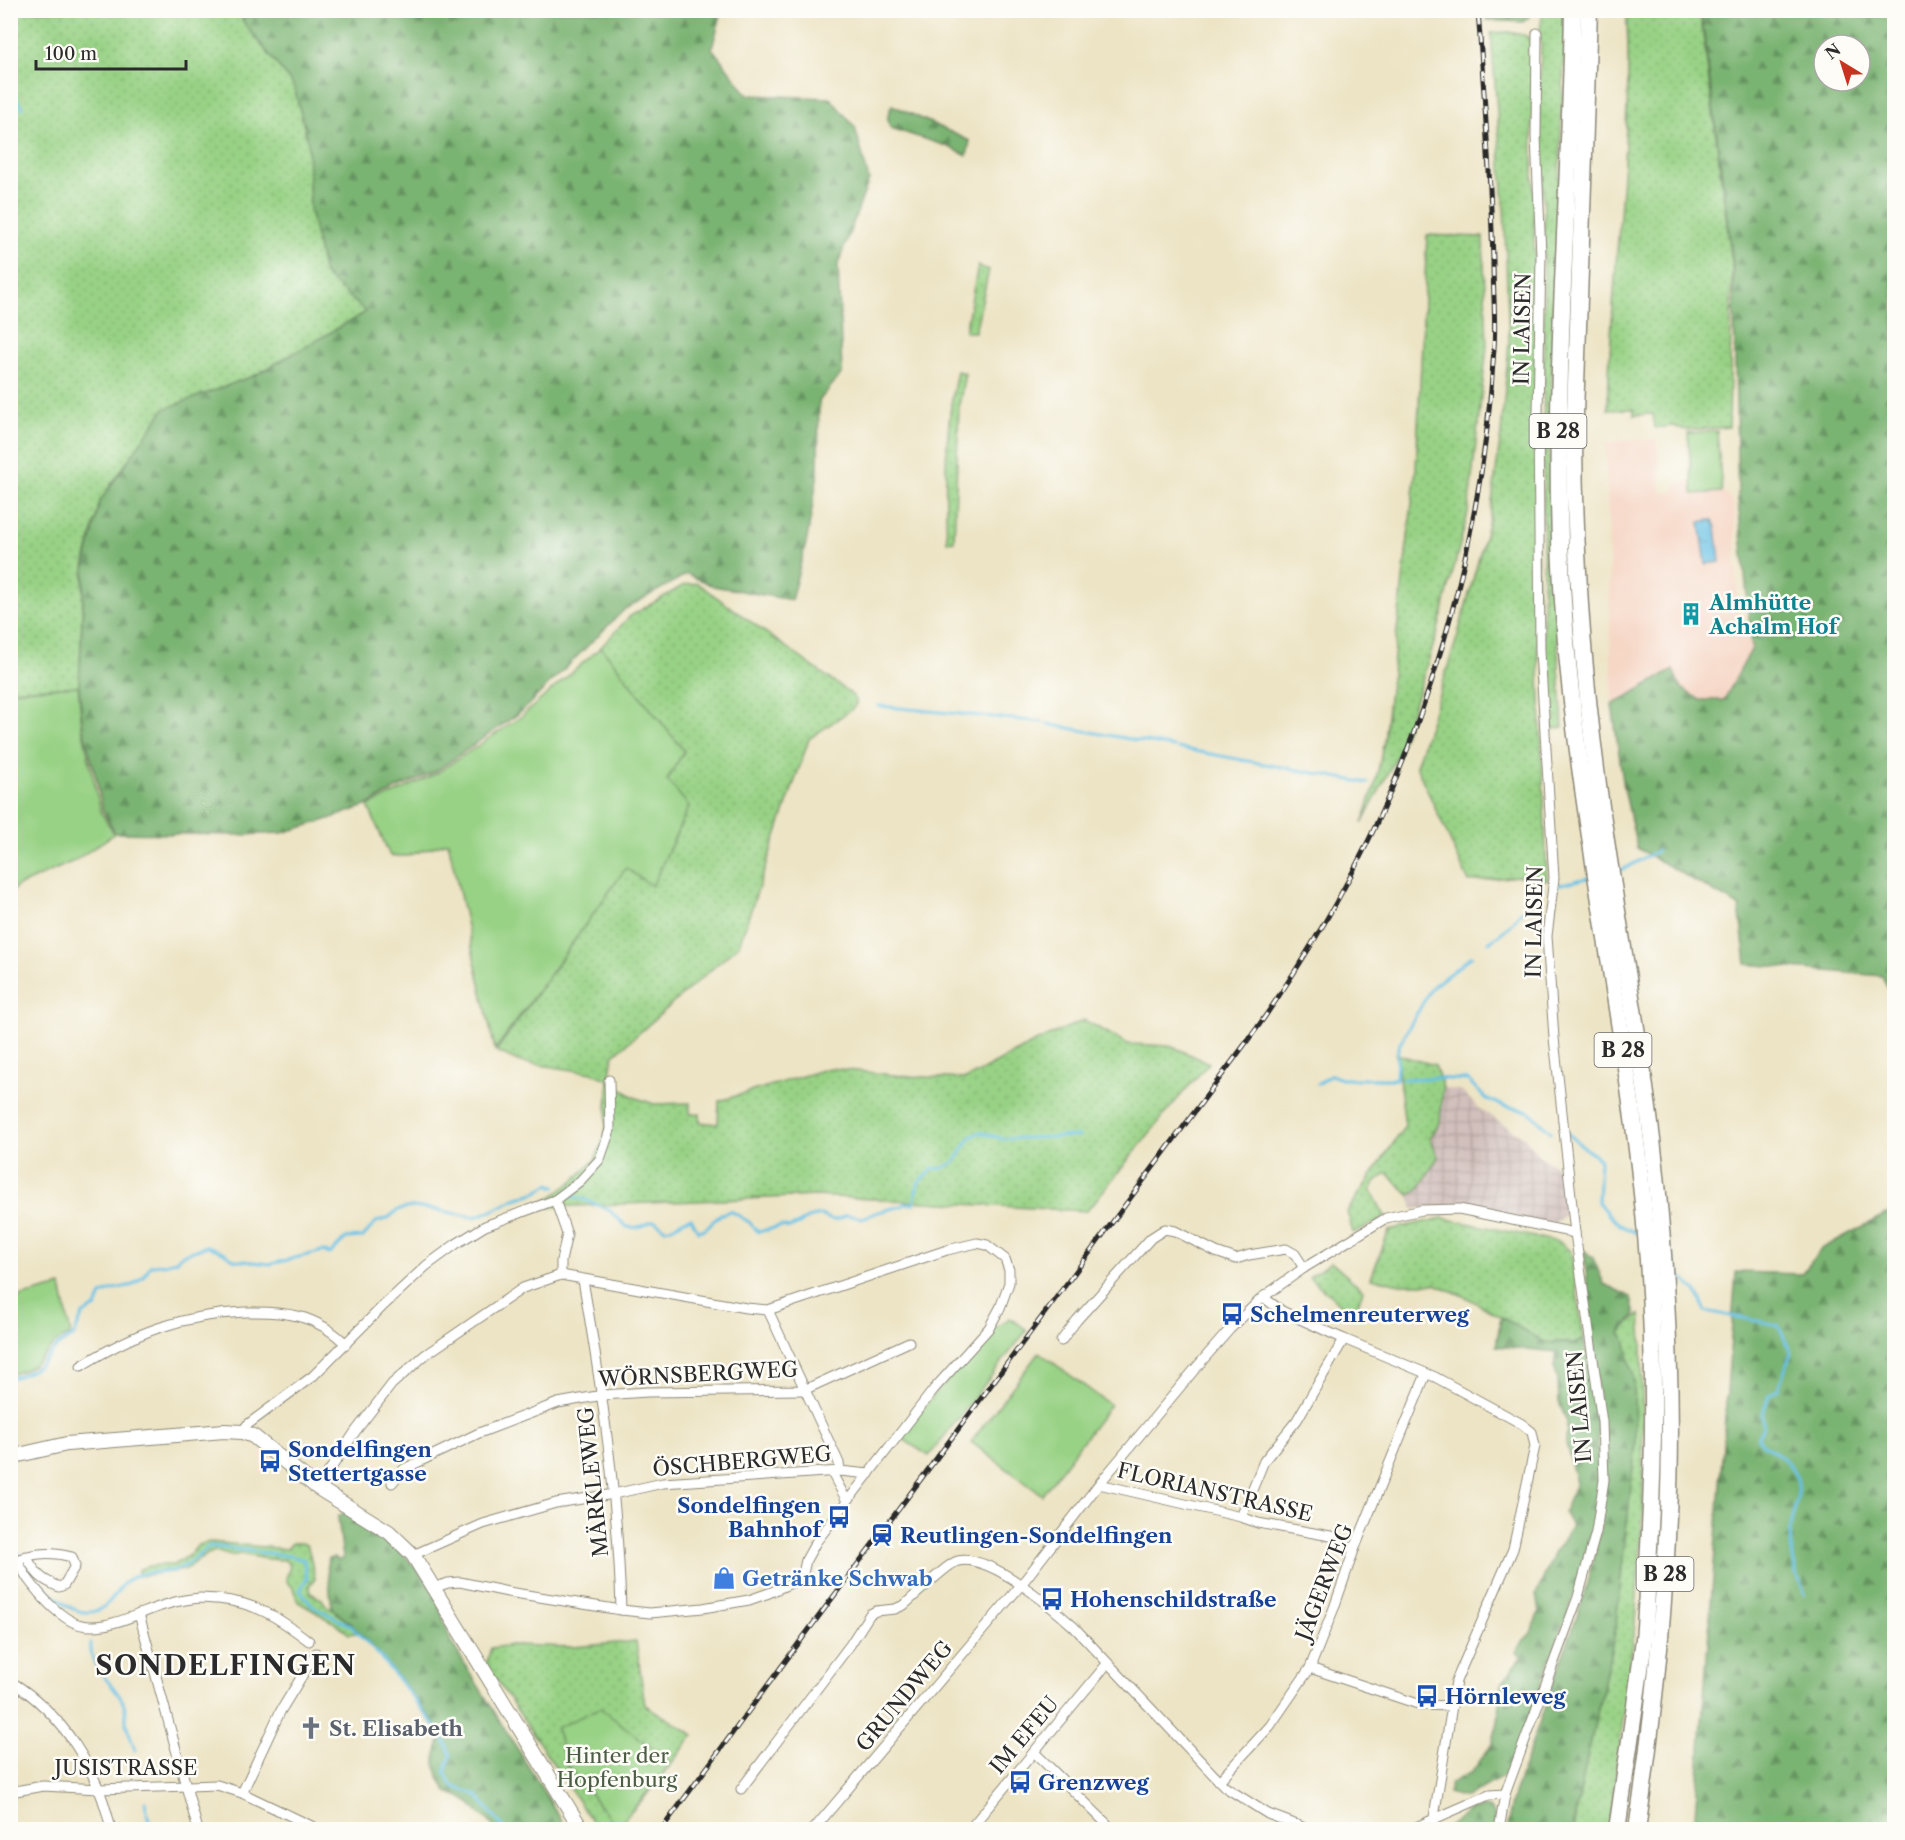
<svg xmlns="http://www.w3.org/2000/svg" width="1905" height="1840" font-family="'Libre Caslon Text',serif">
<defs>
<pattern id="industrial-grid" width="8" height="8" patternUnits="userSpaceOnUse" patternTransform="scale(1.5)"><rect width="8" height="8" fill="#d1c0bc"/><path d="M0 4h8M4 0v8" fill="none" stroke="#b4a5a2"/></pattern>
<pattern id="grass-dots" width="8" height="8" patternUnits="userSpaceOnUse" patternTransform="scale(1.5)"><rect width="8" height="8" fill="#98d285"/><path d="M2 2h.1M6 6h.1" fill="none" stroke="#83b473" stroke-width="1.8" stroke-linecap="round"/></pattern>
<pattern id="forest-firs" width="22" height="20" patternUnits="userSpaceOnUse" patternTransform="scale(1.5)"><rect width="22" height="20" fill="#7ab472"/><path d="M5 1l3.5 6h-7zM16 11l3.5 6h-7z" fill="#64935e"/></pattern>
<pattern id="water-ripples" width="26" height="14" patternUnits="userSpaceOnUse" patternTransform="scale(1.5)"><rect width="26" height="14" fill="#68c1e5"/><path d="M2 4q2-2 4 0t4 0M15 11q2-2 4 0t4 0" fill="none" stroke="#569dba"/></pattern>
</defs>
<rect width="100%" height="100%" fill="#fdfcf7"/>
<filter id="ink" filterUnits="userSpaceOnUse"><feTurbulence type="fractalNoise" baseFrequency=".0167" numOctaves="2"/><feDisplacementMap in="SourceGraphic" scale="12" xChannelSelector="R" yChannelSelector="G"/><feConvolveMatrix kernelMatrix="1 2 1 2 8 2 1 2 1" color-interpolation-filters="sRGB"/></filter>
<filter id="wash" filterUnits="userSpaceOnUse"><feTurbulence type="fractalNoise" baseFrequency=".008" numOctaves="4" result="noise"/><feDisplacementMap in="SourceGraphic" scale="24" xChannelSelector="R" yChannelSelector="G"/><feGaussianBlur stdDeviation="1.35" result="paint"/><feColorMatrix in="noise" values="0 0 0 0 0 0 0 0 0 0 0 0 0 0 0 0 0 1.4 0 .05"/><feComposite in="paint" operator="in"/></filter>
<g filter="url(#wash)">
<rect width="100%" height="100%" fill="#ede4c5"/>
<polygon fill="#f5d3c1" points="1657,439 1661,492 1674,493 1676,484 1691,481 1692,495 1725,492 1734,504 1738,604 1752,648 1724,700 1700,700 1681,688 1673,670 1612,705 1606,442"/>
<polygon fill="url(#industrial-grid)" points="1443,1088 1461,1091 1481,1110 1525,1138 1538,1155 1560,1169 1567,1213 1552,1225 1460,1205 1413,1209 1409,1195 1419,1189 1430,1137 1440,1123"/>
<g fill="url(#grass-dots)" stroke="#627e58" stroke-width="1.5">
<polygon points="11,11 250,11 242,20 294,86 308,142 310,209 324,274 366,312 256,375 164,409 100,501 84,566 79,686 11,690"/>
<polygon points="1543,11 1563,11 1565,33 1549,449 1552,563 1563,727 1551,730 1543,650 1544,214 1539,101 1541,44 1539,36"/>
<path d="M1626,11H1700L1732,264L1729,427L1686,430L1673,426L1655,428L1653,414L1634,415V409L1608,410C1609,321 1620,232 1625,144C1628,99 1630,55 1626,11Z"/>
<polygon points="1509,32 1527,36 1531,42 1536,349 1538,651 1547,880 1518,876 1469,882 1416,766 1457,638 1490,517 1501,433 1509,343 1504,202 1491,33"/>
<polygon points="1427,235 1483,237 1487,346 1468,513 1437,634 1398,754 1362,824 1375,785 1384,741 1416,469"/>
<polygon points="978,266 989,270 975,332 965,332"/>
<path d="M957,371L965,373L959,406L954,541L947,542C944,486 945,427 957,371Z"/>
<polygon points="697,583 851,694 856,700 856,705 852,709 809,739 739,945 613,1056 609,1080 593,1073 520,1062 496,1051 626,868 652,886 689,807 667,780 684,751 601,647 630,616 684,585"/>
<polygon points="1084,1020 1128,1044 1171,1046 1209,1063 1170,1108 1087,1211 816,1196 528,1208 549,1199 573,1181 595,1160 605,1137 609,1081 634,1097 654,1104 690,1103 690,1114 700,1114 700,1122 718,1124 719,1101 829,1068 903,1076 966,1079 1037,1041"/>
<polygon points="1396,1054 1435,1065 1443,1088 1440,1123 1430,1138 1438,1157 1419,1189 1409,1195 1387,1173 1375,1183 1371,1190 1386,1218 1353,1233 1347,1212 1405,1126"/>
<polygon points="1442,1218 1559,1242 1571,1252 1584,1339 1571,1344 1562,1342 1546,1343 1466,1297 1435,1284 1400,1284 1371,1278 1389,1230"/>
<polygon points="1331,1262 1363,1290 1355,1313 1341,1305 1309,1277"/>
<polygon points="1640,1314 1642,1343 1643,1514 1634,1634 1609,1829 1573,1830 1585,1768 1615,1632 1635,1449 1634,1382 1619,1333"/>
<path d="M210,1542L287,1549L292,1543C308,1542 308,1545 311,1559C312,1566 314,1572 315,1578L309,1586L312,1594L322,1599L325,1604L352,1625L356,1633L349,1634L335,1623L298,1602L292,1586L289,1585L286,1579L290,1566L285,1560L267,1559L240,1554L231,1556L215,1551L208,1554L184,1570L140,1576L138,1573V1570C149,1564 162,1565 174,1565L191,1554L198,1545Z"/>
<polygon points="636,1641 645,1705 694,1735 644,1798 615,1829 597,1829 486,1664 491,1648 511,1645 574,1647"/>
</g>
<g fill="url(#forest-firs)" stroke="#52704e" stroke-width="1.5" fill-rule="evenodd">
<polygon points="250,10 722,11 712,48 748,95 830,98 855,127 869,180 838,264 842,373 819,401 818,473 807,539 791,600 713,586 687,574 625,609 521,712 436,771 396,789 368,805 326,820 282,833 241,835 115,833 103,811 97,781 83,728 79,686 85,566 100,501 164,409 256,375 366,312 324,274 310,209 308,142 294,86 242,20"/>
<polygon points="1487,11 1487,10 1530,11 1529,17 1523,22 1487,20"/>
<path d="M1701,11H1894V1002L1882,976L1746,964L1739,906L1637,848L1624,788L1612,705L1673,670L1681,688L1700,700H1724L1752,648L1738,501L1733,264ZM1824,45H1860V81H1824Z"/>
<path d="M892,105L970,141L967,156L949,147L891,128C885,120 888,114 892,105Z"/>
<polygon points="1894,1212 1894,1829 1694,1829 1736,1272 1802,1274 1822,1248 1886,1214"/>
<polygon points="1584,1250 1593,1258 1604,1284 1631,1297 1635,1315 1620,1333 1625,1339 1634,1382 1635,1449 1615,1632 1585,1768 1573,1829 1506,1830 1514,1794 1583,1599 1600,1532 1606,1480"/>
<polygon points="1501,1317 1546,1343 1562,1342 1571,1344 1584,1339 1598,1426 1598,1481 1592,1530 1574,1597 1507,1774 1466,1798 1448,1793 1451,1783 1472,1772 1492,1744 1498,1722 1502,1683 1522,1657 1516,1652 1521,1643 1531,1633 1539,1611 1536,1595 1555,1552 1572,1526 1564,1512 1576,1483 1566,1443 1567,1422 1559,1402 1558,1379 1554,1367 1557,1352 1496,1346"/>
<path d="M350,1508L377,1524L433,1588L451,1642L567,1829H495L489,1821L479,1813L471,1804L460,1797L447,1792C442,1783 434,1771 435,1760C435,1754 441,1740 442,1732L378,1653L352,1625L332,1608L327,1564L329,1558L334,1557L339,1560L343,1558L338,1517Z"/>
<polygon points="1484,1806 1490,1808 1496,1818 1494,1829 1445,1829 1471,1810"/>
</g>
<g fill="#98d285" stroke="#627e58" stroke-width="1.5">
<polygon points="1717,431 1722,492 1693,494 1688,433"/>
<polygon points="601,647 684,751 667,780 689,806 652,886 626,868 495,1050 448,842 407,856 390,856 368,806 437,773 522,716"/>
<polygon points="78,686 82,728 101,812 114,834 74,861 18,886 11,892 11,691"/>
<path d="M61,1286L71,1335C55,1340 49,1351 37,1362C30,1369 20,1372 11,1374V1299Z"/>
<polygon points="1010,1318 1027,1330 929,1456 898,1436 991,1331"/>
<polygon points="1039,1352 1110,1405 1042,1495 971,1442"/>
<polygon points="600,1708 672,1763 617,1828 566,1763 556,1728"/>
</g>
<polygon fill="url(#water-ripples)" stroke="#4a7688" stroke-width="1.5" points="1710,520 1713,521 1716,527 1720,562 1706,564 1700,522"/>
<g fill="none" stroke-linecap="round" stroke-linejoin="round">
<g stroke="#68c1e5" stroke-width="3">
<polyline points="10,90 23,108"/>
<polyline points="879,706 1042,722"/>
<polyline points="1047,724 1174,747"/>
<polyline points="1178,748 1368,783"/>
<polyline points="1616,871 1624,869 1657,851"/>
<polyline points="1557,885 1592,877"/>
<polyline points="1489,942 1506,929 1543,888"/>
<polyline points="1402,1079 1433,1078 1468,1080 1485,1098 1504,1106 1528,1111 1551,1132"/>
<polyline points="1318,1084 1331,1075 1342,1079 1396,1079 1398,1047 1432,987 1472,956"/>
<path d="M1567,1133L1600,1160L1598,1202C1611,1219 1619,1227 1640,1234"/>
<path d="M568,1195L583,1199L609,1210L627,1227C631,1227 634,1228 638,1227C654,1224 649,1215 665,1229C676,1228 681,1219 691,1218L698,1231L705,1229L721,1214L731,1211L749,1222L758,1232L782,1226L789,1228L799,1224L807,1218L821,1215C832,1221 836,1222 846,1215L863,1218L878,1212L902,1206L905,1203L914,1204L918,1183L933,1169L943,1168L955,1162L970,1138L980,1132L1003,1139L1079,1136"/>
<path d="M1668,1250L1671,1253L1679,1275L1696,1291L1706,1311L1778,1325L1791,1353L1778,1389L1769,1395L1763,1414V1426L1758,1437C1766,1451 1772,1448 1782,1457C1787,1461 1793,1471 1796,1476C1804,1493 1790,1514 1790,1531C1790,1552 1796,1575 1805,1594"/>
<path d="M10,1378C20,1376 30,1372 38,1366C51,1355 55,1344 73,1337L83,1314L96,1307L101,1295L115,1289L133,1285L143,1277L151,1265L164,1264L175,1261L182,1255L207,1246L223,1252L235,1260L271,1264L323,1251L330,1254L346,1238L363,1237L376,1222L388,1218L398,1210L412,1207L431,1209L474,1217L494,1210L515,1199L537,1192L549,1184L556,1187"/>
<polyline points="10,1543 21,1556"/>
<path d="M39,1581C58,1599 84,1628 109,1602C118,1593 122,1581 135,1576C148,1571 163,1574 176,1570C188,1566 201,1554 210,1546L290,1556L304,1560L307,1578L300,1590L314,1607L351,1626L378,1654L441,1733L451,1755L445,1772L452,1786L477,1795L505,1830"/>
<path d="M91,1644C89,1669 111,1680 122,1700C126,1708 126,1715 126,1723C127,1728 133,1743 135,1750"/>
<polyline points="145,1802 151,1830"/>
</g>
</g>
</g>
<g filter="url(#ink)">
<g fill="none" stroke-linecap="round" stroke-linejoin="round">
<g stroke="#8c8878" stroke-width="11">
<g id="street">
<polyline points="555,1200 567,1234 561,1261 561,1275"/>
<path d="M583,1280C602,1390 618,1499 621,1610"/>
<polyline points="1263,1297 1282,1311 1344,1339 1435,1377 1522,1424 1532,1432 1535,1446 1513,1549 1456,1681 1434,1817"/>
<polyline points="768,1310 839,1463 840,1471"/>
<polyline points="1061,1341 1077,1320 1151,1238 1165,1229 1175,1231 1216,1252 1236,1259 1249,1255 1286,1249 1295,1254 1304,1268"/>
<path d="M81,1366C134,1333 181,1315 245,1312C286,1311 315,1314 346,1344"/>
<polyline points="242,1432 247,1425 313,1376 382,1307 426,1266 456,1244 485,1226 555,1200 580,1181 600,1159 610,1130 609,1080"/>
<polyline points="832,1473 847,1501"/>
<polyline points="392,1483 404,1469 479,1433 558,1403 603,1395 647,1392 804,1390 909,1342"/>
<polyline points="1099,1484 1241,1517 1258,1523 1336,1537 1354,1550"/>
<polyline points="318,1488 355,1432 392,1384 425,1355 523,1288 561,1275 746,1308 768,1310 947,1250 977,1243 987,1245 1005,1259 1009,1270 1009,1283 1000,1308 989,1328 934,1389 816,1542 806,1560 802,1578 769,1593 749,1600 703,1608 650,1613 621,1610 508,1592 460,1582 448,1583 433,1588"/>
<polyline points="1241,1517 1264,1461 1297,1420 1344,1339"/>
<path d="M10,1552C18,1560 22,1570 28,1579C39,1594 55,1612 71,1621C99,1637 140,1611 168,1604C178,1601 189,1599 200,1598C206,1598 212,1599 218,1599C257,1603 279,1618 309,1641"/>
<polyline points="413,1555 483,1524 556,1503 614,1494 663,1483 840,1471 869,1474"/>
<path d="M17,1560C34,1552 54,1552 72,1557L75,1566L64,1585L59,1587C40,1579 36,1574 26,1556"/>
<polyline points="139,1614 198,1830"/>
<polyline points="1310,1668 1421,1705 1451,1706"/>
<path d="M10,1681C62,1712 99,1771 111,1830"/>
<polyline points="1034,1752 1113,1830"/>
<polyline points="1219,1781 1270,1726 1310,1668 1334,1608 1354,1550 1426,1374"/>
<path d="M741,1789L850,1645L870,1614L876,1611L895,1609L904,1605C915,1596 948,1563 958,1561C990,1554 1051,1606 1074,1627L1225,1787L1268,1814L1310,1830"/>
<polyline points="10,1792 43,1786 99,1789 217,1785 242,1793 320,1830"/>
<polyline points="242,1793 280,1712 316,1653"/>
<polyline points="813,1830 1021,1585 1099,1484 1195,1369 1230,1329 1263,1297 1304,1268 1386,1218 1422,1210 1459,1209 1575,1233"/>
<polyline points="969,1830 1107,1664"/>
<polyline points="1409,1830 1489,1795 1505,1794"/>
<polyline points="1499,1830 1505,1794 1578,1597 1596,1532 1604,1480 1602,1422 1575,1233 1554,1038 1547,936 1554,878 1540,651 1538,413 1541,255 1536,136 1537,33"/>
</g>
</g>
<g stroke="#8c8878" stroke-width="16">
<polyline id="secondary" points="10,1457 67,1444 224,1431 242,1432 253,1436 318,1488 389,1532 413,1555 582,1830"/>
</g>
<g stroke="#8c8878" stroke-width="19">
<g id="highway">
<path d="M1573,10C1570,212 1549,414 1564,616C1579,824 1628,1027 1646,1235C1655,1339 1655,1443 1649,1547C1647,1577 1647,1608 1644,1639C1636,1702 1626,1766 1617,1830"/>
<path d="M1589,10L1574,443C1575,560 1583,676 1599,792C1617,926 1645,1059 1658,1194C1668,1301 1673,1409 1668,1516C1664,1621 1652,1726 1637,1830"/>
</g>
</g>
<use href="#street" stroke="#fff" stroke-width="9"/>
<use href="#secondary" stroke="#fff" stroke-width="14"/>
<use href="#highway" stroke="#fff" stroke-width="16"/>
<g stroke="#2b2b2b" stroke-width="5">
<path id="rail" d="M661,1830L784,1663L1257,1028C1301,965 1341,899 1374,829C1443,679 1485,513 1494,348C1496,320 1493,290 1493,262C1491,178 1484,94 1478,10"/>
</g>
<use href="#rail" stroke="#fdfcf7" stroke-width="3" stroke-dasharray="9" stroke-linecap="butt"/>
</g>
</g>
<defs>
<g id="building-bare" transform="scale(1.8)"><path d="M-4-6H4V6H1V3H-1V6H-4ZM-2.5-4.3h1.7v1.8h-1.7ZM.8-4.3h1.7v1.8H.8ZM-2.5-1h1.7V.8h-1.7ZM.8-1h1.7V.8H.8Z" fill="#0f9aa8" stroke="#fdfcf7" stroke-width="2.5" paint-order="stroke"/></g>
<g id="bus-bare" transform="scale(1.8)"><path d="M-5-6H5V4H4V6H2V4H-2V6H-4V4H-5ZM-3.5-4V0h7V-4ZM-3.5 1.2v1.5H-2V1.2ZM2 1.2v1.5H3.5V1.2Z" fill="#1a4fb4" stroke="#fdfcf7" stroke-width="2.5" paint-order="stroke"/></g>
<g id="station-bare" transform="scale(1.8)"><path d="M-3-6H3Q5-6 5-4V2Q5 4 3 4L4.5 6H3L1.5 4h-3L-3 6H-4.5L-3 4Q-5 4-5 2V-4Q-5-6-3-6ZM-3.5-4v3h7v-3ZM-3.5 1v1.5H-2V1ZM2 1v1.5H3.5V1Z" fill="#1a4fb4" stroke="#fdfcf7" stroke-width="2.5" paint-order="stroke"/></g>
<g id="shop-bare" transform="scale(1.8)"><path d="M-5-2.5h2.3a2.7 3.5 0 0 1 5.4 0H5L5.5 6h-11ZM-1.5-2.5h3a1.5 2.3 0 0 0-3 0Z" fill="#3f7fe0" stroke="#fdfcf7" stroke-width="2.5" paint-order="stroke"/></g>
<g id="church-bare" transform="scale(1.8)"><path d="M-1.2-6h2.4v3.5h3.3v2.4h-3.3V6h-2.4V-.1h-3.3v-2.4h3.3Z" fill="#6b7280" stroke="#fdfcf7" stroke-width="2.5" paint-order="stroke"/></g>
</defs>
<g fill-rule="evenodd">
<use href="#building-bare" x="1691" y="614"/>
<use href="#bus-bare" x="1232" y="1314"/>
<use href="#bus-bare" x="270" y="1461"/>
<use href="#bus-bare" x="839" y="1517"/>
<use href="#station-bare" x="882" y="1535"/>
<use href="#shop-bare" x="724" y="1578"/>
<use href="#bus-bare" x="1052" y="1599"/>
<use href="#bus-bare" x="1427" y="1696"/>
<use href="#church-bare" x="311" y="1728"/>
<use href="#bus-bare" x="1020" y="1782"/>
</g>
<g text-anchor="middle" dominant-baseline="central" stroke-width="5" stroke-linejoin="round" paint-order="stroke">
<g fill="#fdfcf7" stroke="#6a6a68" stroke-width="1.5">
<rect x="1529.5" y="414" width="57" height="34" rx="4.5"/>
<rect x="1594.5" y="1033" width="57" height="34" rx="4.5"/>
<rect x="1636.5" y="1557" width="57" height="34" rx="4.5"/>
</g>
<g font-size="20" font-weight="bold" fill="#2b2b2b">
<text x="1558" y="431">B 28</text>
<text x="1623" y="1050">B 28</text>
<text x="1665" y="1574">B 28</text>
</g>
<g font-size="21" fill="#2b2b2b" stroke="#fdfcf7">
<text transform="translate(1522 329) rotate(-89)">IN LAISEN</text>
<text transform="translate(1534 922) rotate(-89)">IN LAISEN</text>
<text transform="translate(698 1374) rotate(-3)">WÖRNSBERGWEG</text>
<text transform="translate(1579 1407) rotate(-95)">IN LAISEN</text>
<text transform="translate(742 1461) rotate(-5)">ÖSCHBERGWEG</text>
<text transform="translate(593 1482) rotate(-96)">MÄRKLEWEG</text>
<text transform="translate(1215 1492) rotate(13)">FLORIANSTRASSE</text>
<text transform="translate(1324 1582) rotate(-69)">JÄGERWEG</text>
<text transform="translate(904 1696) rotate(-50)">GRUNDWEG</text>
<text transform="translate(1024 1735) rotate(-50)">IM EFEU</text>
<text x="126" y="1767">JUSISTRASSE</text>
</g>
<g font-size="21" font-weight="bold" fill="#0d838f" stroke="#fdfcf7" text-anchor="start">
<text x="1709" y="602">Almhütte<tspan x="1709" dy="24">Achalm Hof</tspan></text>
</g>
<g font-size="21" font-weight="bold" fill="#164399" stroke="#fdfcf7" text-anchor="start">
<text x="1250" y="1314">Schelmenreuterweg</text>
<text x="288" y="1449">Sondelfingen<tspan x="288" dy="24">Stettertgasse</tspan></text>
<text x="821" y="1505" text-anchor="end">Sondelfingen<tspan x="821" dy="24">Bahnhof</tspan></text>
<text x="900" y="1535">Reutlingen-Sondelfingen</text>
<text x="1070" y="1599">Hohenschildstraße</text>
<text x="1445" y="1696">Hörnleweg</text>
<text x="1038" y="1782">Grenzweg</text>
</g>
<g font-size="21" font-weight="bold" fill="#366cbe" stroke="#fdfcf7" text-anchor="start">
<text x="742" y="1578">Getränke Schwab</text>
</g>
<g font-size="21" font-weight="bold" fill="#5b616d" stroke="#fdfcf7" text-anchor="start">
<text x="329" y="1728">St. Elisabeth</text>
</g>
<g font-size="21" fill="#4c5d46" stroke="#fdfcf7">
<text x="617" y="1755">Hinter der<tspan x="617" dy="24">Hopfenburg</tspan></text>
</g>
<g font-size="27" font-weight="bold" letter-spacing="1.5" fill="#2b2b2b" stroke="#fdfcf7">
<text x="226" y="1665">SONDELFINGEN</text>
</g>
</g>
<rect width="1905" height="1840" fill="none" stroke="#fdfcf7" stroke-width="36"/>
<g transform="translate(1842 63) rotate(322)"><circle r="28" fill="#fdfcf7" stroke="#a9a8a5" stroke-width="1.5"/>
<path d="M0-4.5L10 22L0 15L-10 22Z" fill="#c8321e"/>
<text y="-9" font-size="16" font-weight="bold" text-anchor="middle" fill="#2b2b2b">N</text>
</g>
<path d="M36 60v9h150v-9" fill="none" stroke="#2b2b2b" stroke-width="3"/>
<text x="45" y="60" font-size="18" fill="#2b2b2b" stroke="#fdfcf7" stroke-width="4.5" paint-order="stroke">100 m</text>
</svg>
